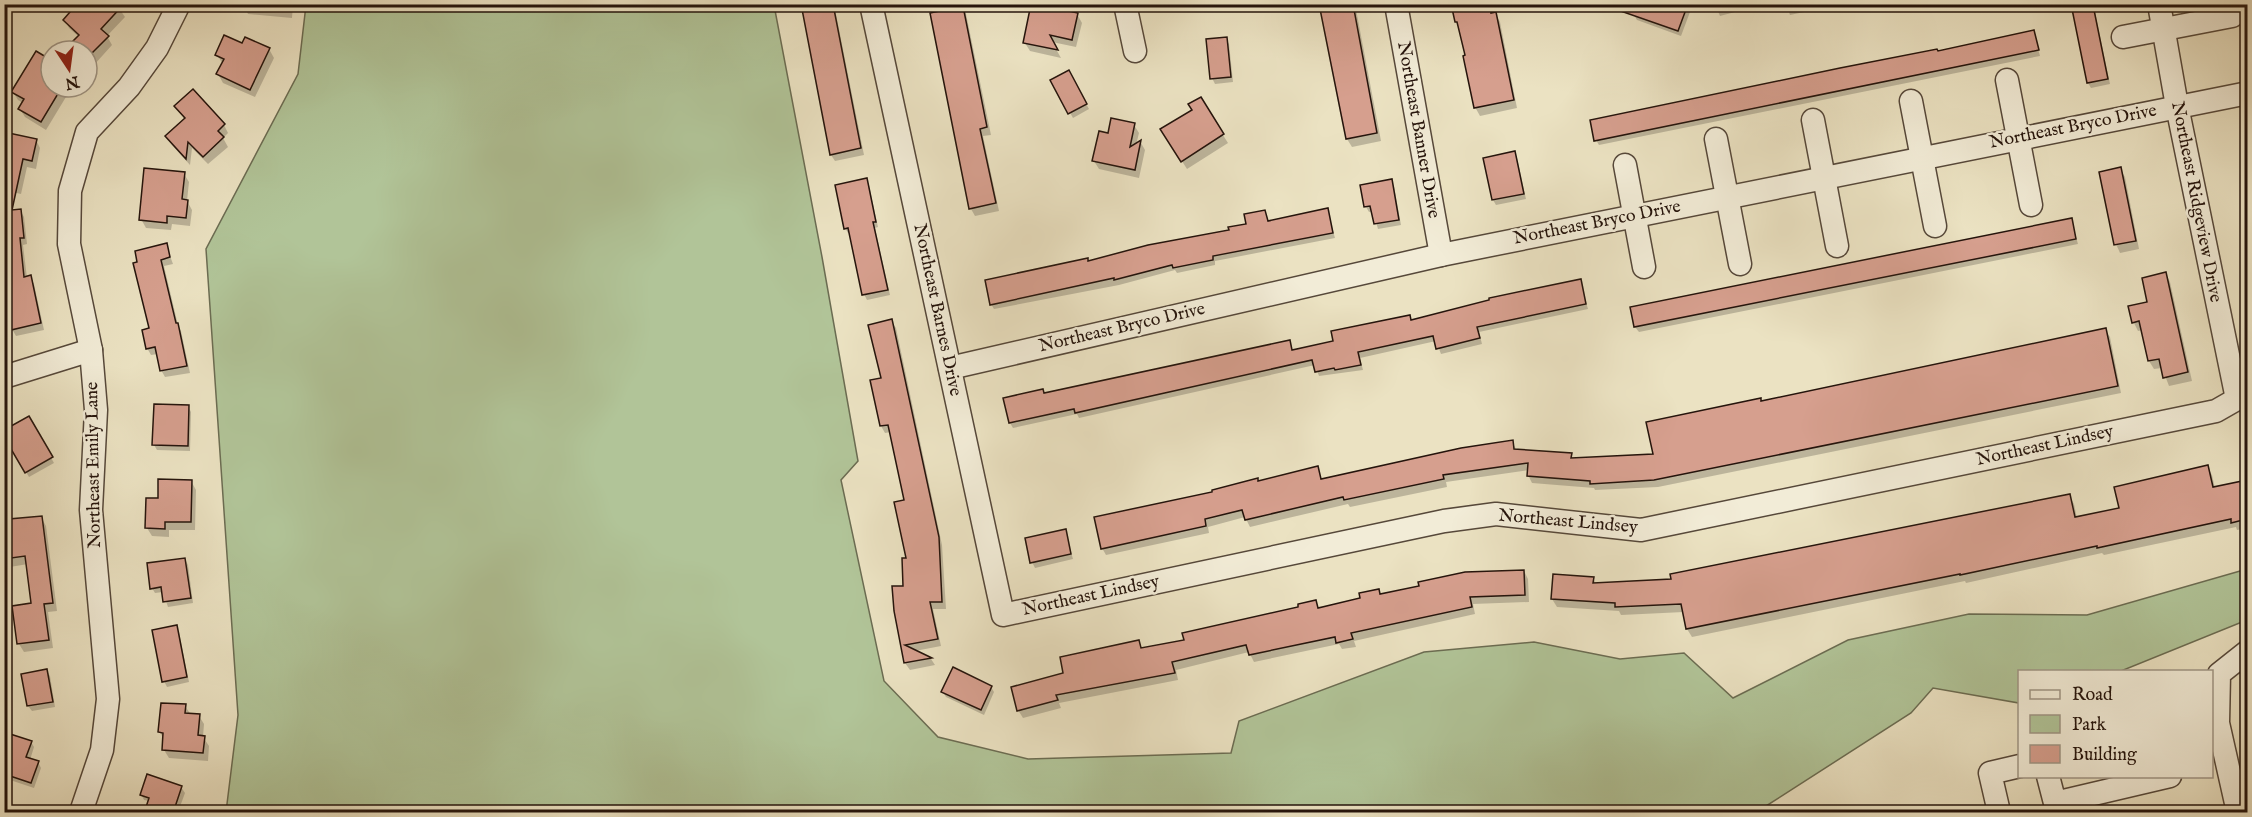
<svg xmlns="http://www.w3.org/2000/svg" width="2252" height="817" font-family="'IM FELL English',serif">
<rect width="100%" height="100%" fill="#ebe2c2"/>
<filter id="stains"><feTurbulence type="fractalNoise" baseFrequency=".00333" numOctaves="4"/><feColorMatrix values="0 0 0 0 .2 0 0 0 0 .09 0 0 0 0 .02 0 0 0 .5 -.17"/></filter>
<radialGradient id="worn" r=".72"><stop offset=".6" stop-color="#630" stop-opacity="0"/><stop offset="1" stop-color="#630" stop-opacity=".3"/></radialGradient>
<polygon fill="#b1c498" stroke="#6b6c52" stroke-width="1.5" points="306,5 774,5 822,257 858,461 841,480 884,681 938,737 1028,759 1231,753 1239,721 1424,652 1534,642 1620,659 1684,653 1733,698 1848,640 1969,614 2087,615 2247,569 2247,620 2121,671 2020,672 2019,703 1933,688 1911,713 1766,806 1771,812 226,812 238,715 206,249 298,74"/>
<g fill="#0003">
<polygon points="116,4 125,17 107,36 112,45 94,65 87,58 87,51 79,50 74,42 79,37 69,28 65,20"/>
<polygon points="243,4 293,4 292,18 248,14"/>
<polygon points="802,4 834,4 864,155 835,161 831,155"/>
<polygon points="931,4 964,4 991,135 983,136 999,211 975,216 971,209 944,81"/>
<polygon points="1033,4 1074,4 1073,14 1077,14 1082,23 1076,47 1052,42 1061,58 1030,51 1025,43"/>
<polygon points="1210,4 1224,4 1212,7"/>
<polygon points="1321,4 1355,4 1381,141 1352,147 1347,139"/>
<polygon points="1452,4 1492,4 1494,14 1495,13 1500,22 1517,108 1480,116 1475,107 1467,56"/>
<polygon points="1715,4 1765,4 1720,16"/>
<polygon points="1786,4 1841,4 1790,15"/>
<polygon points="2092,6 2095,12 2110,84 2091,88 2088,83"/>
<polygon points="1686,7 1690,12 1681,36 1637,20 1634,15"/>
<polygon points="2033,31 2040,56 1599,145 1596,140 1937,53"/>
<polygon points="1226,39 1229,44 1233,82 1215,84 1212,78"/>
<polygon points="243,45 269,49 274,58 255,97 223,83 218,74 223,64 217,55"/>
<polygon points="51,61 51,87 72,87 46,130 25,117 20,109 23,103 18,100 13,92"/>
<polygon points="1068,72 1089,109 1073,118 1052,80"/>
<polygon points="1200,99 1228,143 1187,169 1162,130 1194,111"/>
<polygon points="176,106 224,125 228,133 223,138 228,147 208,164 192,148 190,165 172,145 167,137 185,120"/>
<polygon points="1134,125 1139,133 1136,145 1141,143 1145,150 1139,178 1099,169 1094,161 1109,135"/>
<polygon points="4,133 36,140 40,148 36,169 27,167 21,194 4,190"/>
<polygon points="1514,153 1517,158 1526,199 1496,205 1493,200"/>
<polygon points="2120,169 2125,177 2139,249 2120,253 2116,244"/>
<polygon points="184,174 189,182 187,201 192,210 190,226 172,224 171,230 146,228 141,219"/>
<polygon points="866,180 869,185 878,227 875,228 890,295 867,300 864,294 850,233 848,233 845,228"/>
<polygon points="1391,181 1394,186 1401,225 1378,229 1373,211 1369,212 1366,207 1362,186"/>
<polygon points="1327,209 1335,238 1215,261 1215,265 1177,273 1175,270 1119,285 994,309 991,304 1088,262 1231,231 1248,225 1265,211 1269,222"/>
<polygon points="20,210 24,217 27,244 23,245 27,278 30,277 34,284 44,330 16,336 12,329"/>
<polygon points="2071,220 2078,244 1639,332 1635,327 1632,308"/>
<polygon points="166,245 173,264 164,266 178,325 181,331 190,373 165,377 161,370 158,354 151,355 147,348 151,330 135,264"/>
<polygon points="2166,274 2170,282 2192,381 2169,386 2162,368 2154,369 2149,361 2143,330 2138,331 2134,323 2130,308 2149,304"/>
<polygon points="1580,281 1588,309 1479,332 1482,344 1441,354 1436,341 1360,358 1363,370 1319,376 1315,365 1079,418 1077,414 1013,428 1010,423 1005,399 1045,395 1289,342 1293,351 1335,342 1409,316 1412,321"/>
<polygon points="891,321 896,328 942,545 946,609 933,609 941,646 915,651 931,659 935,665 910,670 905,663 895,611 905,587 908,559 906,501 891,432 885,433 881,426 872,382 883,379"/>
<polygon points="2105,330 2110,337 2121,393 1658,487 1595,490 1594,488 1532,483 1528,475 1529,470 1446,482 1447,487 1350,507 1348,504 1250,527 1245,517 1208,527 1209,533 1106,555 1102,548 1258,483 1317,468 1322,480 1512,442 1516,449 1571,455 1574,460 1654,455 1761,402"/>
<polygon points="188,406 191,412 190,451 157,450 154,445"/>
<polygon points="29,418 54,463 29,477 4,434"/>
<polygon points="2207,467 2212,475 2215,488 2248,481 2248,528 2237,530 2236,527 2104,555 2102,553 1966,583 1965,581 1692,637 1687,629 1684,612 1621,615 1619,611 1557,607 1552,599 1593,578 1596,584 1672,581 2069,496 2074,504 2077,518 2121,509"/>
<polygon points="191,481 196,490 195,530 169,530 169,537 152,536 147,528 159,500"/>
<polygon points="41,517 46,526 57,611 48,612 53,648 24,652 19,644 14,607 32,604 28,564 10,567 5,558"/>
<polygon points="1065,531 1073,559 1035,568 1032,562"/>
<polygon points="185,559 188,565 193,603 168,607 163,592 155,593 152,588"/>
<polygon points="1524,571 1528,579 1529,602 1473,604 1475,614 1354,641 1356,647 1342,649 1339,644 1254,662 1249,652 1176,670 1178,680 1059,703 1061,708 1023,718 1018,710 1065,674 1138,642 1143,649 1185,641 1315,602 1319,609 1381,595"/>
<polygon points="176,627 179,632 189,682 167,687 164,681"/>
<polygon points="47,671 50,676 55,707 32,711 28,706"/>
<polygon points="991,687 994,692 984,715 946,697 943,692"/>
<polygon points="185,706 191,715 199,716 204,724 203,737 209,746 208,761 169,758 164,750 164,740 160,732"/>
<polygon points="4,740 31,742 34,747 30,760 38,762 41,768 34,788 4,778"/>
<polygon points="181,787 185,793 178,812 145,812 149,801 144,800 141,794"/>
<polygon points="4,802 10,811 10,812 4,812"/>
<polygon points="2214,810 2215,812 2200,812"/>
</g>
<g fill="#d69f8e" stroke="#25140c" stroke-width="1.5">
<polygon points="77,4 124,4 101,29 109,36 88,57 87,51 82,51 72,42 79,35 63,20"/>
<polygon points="801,4 833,4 861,148 830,155"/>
<polygon points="1031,4 1069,4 1068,11 1078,13 1072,40 1050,35 1058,50 1023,43"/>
<polygon points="1319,4 1353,4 1377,133 1346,139"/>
<polygon points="1451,4 1490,4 1491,13 1496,12 1514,100 1474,108 1463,56 1465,55 1457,22 1455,22"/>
<polygon points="1609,4 1688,4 1678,31 1609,7"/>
<polygon points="2093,5 2108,79 2087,83 2072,9"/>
<polygon points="963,6 987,127 980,129 996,203 969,209 930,13"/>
<polygon points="2034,30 2039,50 1594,141 1590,120 1840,68 1937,49 1938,51"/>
<polygon points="224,35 242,43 245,37 270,48 250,90 216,74 224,59 215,55"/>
<polygon points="1227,37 1231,77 1210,79 1206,39"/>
<polygon points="36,51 51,60 51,87 62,87 41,122 18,109 24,99 11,92"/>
<polygon points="1069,70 1087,104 1068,114 1050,80"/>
<polygon points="193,89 225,124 218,131 224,137 203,157 188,142 186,159 165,136 185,118 174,106"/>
<polygon points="1201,97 1224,134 1181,162 1160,129 1192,110 1188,104"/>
<polygon points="1111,118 1135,123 1130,147 1141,140 1135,170 1092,161 1099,131 1108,133"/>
<polygon points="4,132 37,139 32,161 23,159 12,210 21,209 24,238 20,238 24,277 31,275 41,323 11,330 4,301"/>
<polygon points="1515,151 1524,194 1492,200 1483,158"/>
<polygon points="2121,167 2136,241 2114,245 2099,172"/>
<polygon points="144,168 185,172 182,199 188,200 186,218 167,216 167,223 139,220"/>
<polygon points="867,178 876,222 873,222 888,290 862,295 848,228 844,229 835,185"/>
<polygon points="1392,179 1399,220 1374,224 1370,206 1364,207 1360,185"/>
<polygon points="1328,208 1333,233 1213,256 1213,260 1173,268 1172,265 1114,280 1114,278 990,305 985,280 1088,258 1088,261 1148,245 1229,230 1228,227 1246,224 1244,214 1265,210 1268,221"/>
<polygon points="2072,218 2076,239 1634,327 1630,307"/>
<polygon points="167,243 170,257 161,260 176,323 178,323 187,366 160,371 155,347 146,349 142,330 149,328 133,263 137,262 135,251"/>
<polygon points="2166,272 2188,372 2163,378 2159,359 2148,361 2139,321 2132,323 2128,306 2147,302 2142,278"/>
<polygon points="1581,279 1586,304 1477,327 1480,338 1436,349 1433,336 1358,352 1361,365 1335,370 1334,368 1315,372 1312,360 1075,413 1074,409 1009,423 1003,398 1043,389 1044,393 1290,340 1292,350 1333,341 1331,331 1410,315 1411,320 1489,300 1489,298"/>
<polygon points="892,319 939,537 942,602 930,602 938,639 905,645 932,658 904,663 894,611 892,586 903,586 902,558 906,558 894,502 904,500 888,425 880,426 870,380 881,378 868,325"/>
<polygon points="2106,328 2118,386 1654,480 1590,484 1590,481 1527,476 1528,463 1443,475 1444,479 1344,500 1343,497 1245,520 1242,510 1205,519 1206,526 1101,549 1094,517 1212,492 1212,490 1258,478 1258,481 1318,466 1321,479 1461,448 1513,440 1514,449 1572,453 1571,458 1653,454 1646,422 1761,398 1761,401"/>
<polygon points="154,404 189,405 188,446 152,445"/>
<polygon points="29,416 53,457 25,473 4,437 4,430"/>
<polygon points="2208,465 2213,487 2247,480 2247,519 2231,523 2231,519 2097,548 2097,546 1960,575 1960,574 1686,629 1681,604 1615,607 1615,603 1551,599 1553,574 1594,577 1593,583 1671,579 1670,574 2070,494 2075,517 2119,508 2114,487"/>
<polygon points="158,479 192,480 191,522 165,522 165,529 145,528 146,498 158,498"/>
<polygon points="42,516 53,603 44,604 49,640 17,644 12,606 31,603 25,556 4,559 4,537 11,537 9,519"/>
<polygon points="1066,529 1071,554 1030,563 1025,538"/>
<polygon points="185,558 191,598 163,602 161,587 150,589 147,563"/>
<polygon points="1524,570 1525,595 1470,597 1472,607 1351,633 1353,639 1336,643 1335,637 1249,655 1246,645 1172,662 1175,673 1056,695 1058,700 1017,711 1011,687 1063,673 1060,657 1139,640 1141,648 1184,640 1182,633 1298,607 1298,604 1316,600 1318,608 1360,598 1359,593 1379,589 1380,594 1419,586 1418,582 1465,572"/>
<polygon points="177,625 187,677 162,682 152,630"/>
<polygon points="953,667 992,686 981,710 941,692"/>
<polygon points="47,669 53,702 27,706 21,674"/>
<polygon points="161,703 186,704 185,713 200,714 198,735 205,736 203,753 162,750 163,733 158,732"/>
<polygon points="4,732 32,741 26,757 39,761 31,783 4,774"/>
<polygon points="147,774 182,786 173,813 144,813 149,798 140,795"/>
</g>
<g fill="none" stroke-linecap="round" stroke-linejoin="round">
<g stroke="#56483a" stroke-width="25">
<g id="minor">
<polyline points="871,4 1003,615 1444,521 1496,514 1641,530 2216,411 2237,399 2177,106 2159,4"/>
<polyline points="1125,4 1135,51"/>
<polyline points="1396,4 1441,255"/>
<polyline points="2123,37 2232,16"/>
<polyline points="2007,80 2031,205"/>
<polyline points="1911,101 1935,226"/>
<polyline points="1813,120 1837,246"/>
<polyline points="1716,139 1740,264"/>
<polyline points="1625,165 1644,267"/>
<polyline points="950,368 1441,255 2248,93"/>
<polyline points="4,377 91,350"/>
<polyline points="2048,776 2055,803 2170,776"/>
<polyline points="81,812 102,750 108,699 91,510 96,410 91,350 69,244 70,191 87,132 129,87 157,48 179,4"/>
<polyline points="1999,812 1990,773 2020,766"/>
<polyline points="2238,812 2218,723 2219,674 2248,651"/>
</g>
</g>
<use href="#minor" stroke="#f2ecd7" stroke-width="22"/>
</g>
<g text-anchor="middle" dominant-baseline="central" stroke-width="5" stroke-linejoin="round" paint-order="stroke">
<g font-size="18" fill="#25140c" stroke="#f2ecd7">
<text transform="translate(2073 127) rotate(-11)">Northeast Bryco Drive</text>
<text transform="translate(1418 130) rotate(80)">Northeast Banner Drive</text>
<text transform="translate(2196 202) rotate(79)">Northeast Ridgeview Drive</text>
<text transform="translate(1597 223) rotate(-11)">Northeast Bryco Drive</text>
<text transform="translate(937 310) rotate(78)">Northeast Barnes Drive</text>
<text transform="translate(1122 328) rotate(-13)">Northeast Bryco Drive</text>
<text transform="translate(2045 446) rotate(-12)">Northeast Lindsey</text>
<text transform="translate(94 465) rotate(-91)">Northeast Emily Lane</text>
<text transform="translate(1568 522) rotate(5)">Northeast Lindsey</text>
<text transform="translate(1091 596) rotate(-12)">Northeast Lindsey</text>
</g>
</g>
<rect width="2252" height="817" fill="none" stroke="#ebe2c2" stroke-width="24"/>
<rect x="6" y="6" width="2240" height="805" fill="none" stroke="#25140c" stroke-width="3"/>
<rect x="12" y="12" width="2228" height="793" fill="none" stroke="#25140c" stroke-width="1.5"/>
<rect x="2018" y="670" width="195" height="108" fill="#f2ecd7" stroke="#a09686" stroke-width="1.5"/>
<rect x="2030" y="690" width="30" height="9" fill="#f2ecd7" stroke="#a09686" stroke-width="1.5"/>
<text x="2072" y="700" font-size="18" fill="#25140c">Road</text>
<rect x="2030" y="715" width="30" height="18" fill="#b1c498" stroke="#a09686" stroke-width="1.5"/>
<text x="2072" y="730" font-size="18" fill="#25140c">Park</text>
<rect x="2030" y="745" width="30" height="18" fill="#d69f8e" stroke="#a09686" stroke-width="1.5"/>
<text x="2072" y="760" font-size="18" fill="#25140c">Building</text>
<g transform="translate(69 69) rotate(167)"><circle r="28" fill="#f2ecd7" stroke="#a09686" stroke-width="1.5"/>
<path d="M0-4.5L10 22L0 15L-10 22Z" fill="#8f2418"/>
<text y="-9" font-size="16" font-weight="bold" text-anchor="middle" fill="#25140c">N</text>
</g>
<rect width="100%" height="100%" filter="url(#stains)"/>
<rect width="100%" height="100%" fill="url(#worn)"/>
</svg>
